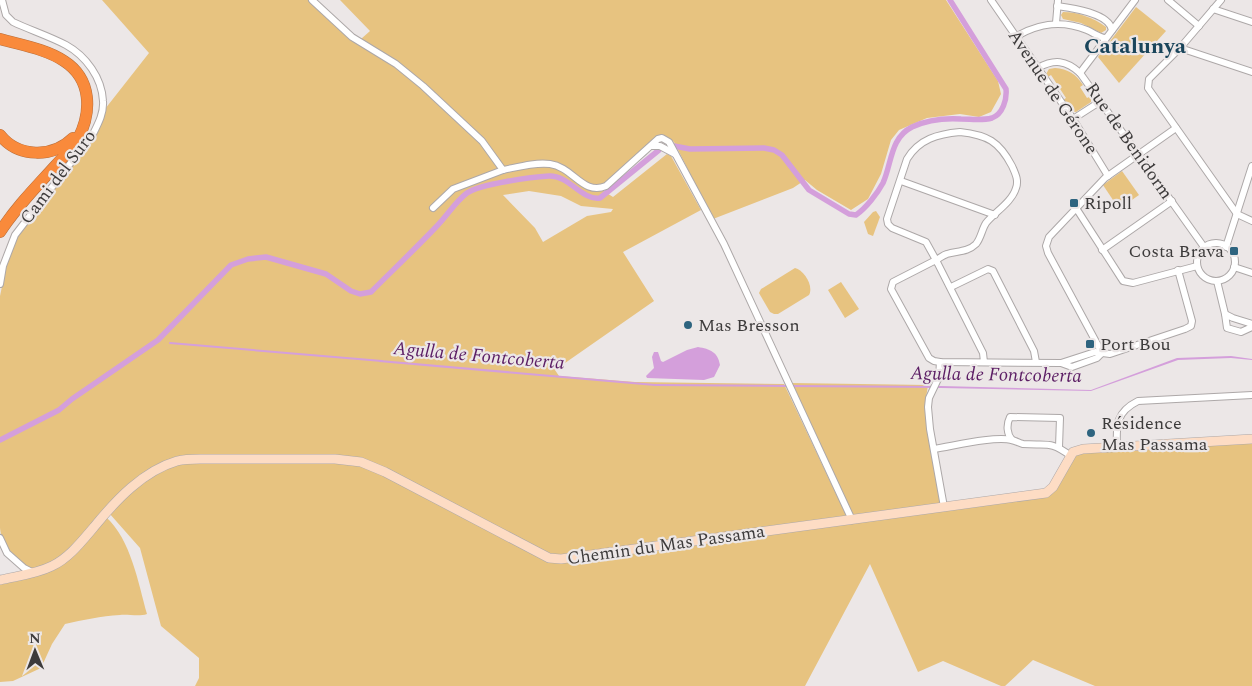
<svg xmlns="http://www.w3.org/2000/svg" width="1252" height="686" font-family="Spectral,serif">
<rect width="100%" height="100%" fill="#ece7e7"/>
<g fill="#e7c380" fill-rule="evenodd">
<path d="M102,0H308L341,30L394,66L421,88L480,142L502,173C519,169 542,162 559,169C573,174 586,197 602,190L613,197L667,154L671,156L701,210L623,252L654,301L555,370L559,376L635,382L784,384L847,517L561,556L550,555L362,459L162,463L74,546L52,564L33,570C16,560 2,548 0,528V296L6,267L17,236L95,136L105,109L149,53ZM529,191L561,196L581,206L613,209L611,212L587,216L543,242L535,228L503,195Z"/>
<polygon points="340,0 946,0 998,81 1001,94 991,112 979,117 960,114 927,118 899,130 891,140 881,174 868,199 851,210 817,190 805,180 793,188 713,219 674,142 666,136 658,135 604,184 592,186 562,165 550,161 504,167 484,139 397,62 361,39 370,31"/>
<polygon points="1136,7 1166,31 1119,83 1098,57"/>
<path d="M1063,12C1078,12 1094,18 1106,27V30L1101,33L1081,23L1063,19L1061,15Z"/>
<path d="M1055,68C1068,69 1076,74 1083,85L1080,87L1087,98L1091,96V102L1076,112L1071,111L1063,100L1066,98L1051,75L1048,77L1046,74L1049,69Z"/>
<polygon points="1122,171 1139,195 1119,209 1103,185"/>
<polygon points="876,211 880,217 873,236 868,234 864,222 873,212"/>
<path d="M795,268C804,270 814,286 809,295L778,314H774L770,312L759,293L761,289Z"/>
<polygon points="841,282 859,309 845,318 828,290"/>
<polygon points="792,383 928,385 926,398 941,504 854,517"/>
<path d="M1252,441V686H1095L1033,660L1005,686H1001L943,661L918,672L870,564L805,686H195L199,678V658L161,626L140,548L109,513C131,492 151,473 180,463L335,462L360,464L384,474L548,560L1047,496L1073,458L1079,453Z"/>
<path d="M106,517C131,540 138,582 147,614C139,617 128,614 120,615C101,616 83,620 65,624L52,644L41,668L13,681L0,682V583L54,569Z"/>
</g>
<g fill="#d49fdb">
<path d="M698,347C710,349 718,352 720,365L714,377L704,380L647,378L646,376L654,368L652,357L654,352H658L661,361L663,362L687,350Z"/>
<polygon points="1231,356 1252,359 1252,360 1231,358 1178,360 1091,391 941,388 791,387 790,385 941,386 1091,390 1177,358"/>
<polygon points="380,360 655,384 789,385 790,387 655,386 379,362"/>
</g>
<g fill="none" stroke-linecap="round" stroke-linejoin="round">
<polyline stroke="#d49fdb" stroke-width="2" points="170,343 382,361"/>
<g stroke="#d49fdb" stroke-width="5.5">
<path d="M674,146L690,149L764,148L774,150L782,155L809,190L849,214L856,215C866,208 877,194 883,183C892,163 890,138 912,127C927,120 945,118 961,119C971,119 982,121 992,118C1003,114 1007,99 1006,89L950,0"/>
<path d="M0,440L59,410L72,399L158,340L231,265L248,259L266,257L326,274L351,291L360,294L371,292C393,270 415,249 436,227C447,216 455,202 467,193C480,184 532,177 549,176C569,175 582,201 600,198L659,150"/>
</g>
<g stroke="#ada8a8" stroke-width="8">
<g id="street">
<path d="M312,0L352,37L396,64L423,86L482,141L503,170C518,167 535,162 550,164C573,167 583,196 606,186L658,139L662,138L669,142L724,244L852,520"/>
<polyline points="991,0 1073,119 1108,176"/>
<polyline points="1168,0 1199,26"/>
<polyline points="1221,0 1180,48 1149,79 1148,88 1237,214 1252,221"/>
<path d="M1057,6C1072,8 1109,13 1112,30"/>
<polyline points="1213,9 1252,22"/>
<polyline points="1056,23 1058,0"/>
<path d="M1017,36C1040,23 1062,20 1087,30C1094,33 1098,37 1105,38"/>
<polyline points="1180,48 1252,72"/>
<path d="M1038,68C1054,59 1066,60 1080,73L1204,247"/>
<polyline points="1080,73 1135,0"/>
<polyline points="1073,119 1101,101"/>
<path d="M960,132C987,135 999,141 1012,166C1015,173 1019,180 1016,188C1012,202 995,212 986,223C982,229 981,238 976,244C968,252 957,251 947,254C943,255 940,258 936,260L926,242L892,228L888,224L887,219L907,159C919,139 938,134 960,132Z"/>
<polyline points="652,146 660,146 675,154"/>
<polyline points="901,181 995,215"/>
<polyline points="433,208 453,189 503,170"/>
<polyline points="1076,208 1123,281 1133,283 1197,266"/>
<circle cx="1216" cy="262" r="19"/>
<polyline points="1226,247 1252,166"/>
<polyline points="1102,250 1172,201"/>
<polyline points="1234,267 1252,273"/>
<polyline points="1217,281 1225,314"/>
<path d="M0,284L3,266L15,235L93,134C98,124 104,113 103,101C102,78 86,56 66,45C49,36 30,30 13,22L6,15L2,0"/>
<polyline points="951,287 988,269 993,271 1034,351 1036,362"/>
<polyline points="1252,324 1233,318 1225,314 1227,328 1241,332 1252,327"/>
<polyline points="1102,353 1048,253 1046,246 1049,237 1105,178 1176,128"/>
<polyline points="940,362 939,377 929,398 928,407 930,429 944,507"/>
<polyline points="984,362 983,353 936,260 893,282 891,289 929,358 934,361 940,362 1061,363 1072,367 1097,358 1102,353"/>
<polyline points="1061,363 1095,352 1110,354 1185,329 1191,326 1192,321 1178,270"/>
<path d="M1012,440C1007,434 1006,425 1010,417L1060,418L1059,447"/>
<path d="M1117,447C1116,425 1116,412 1138,401L1252,395"/>
<path d="M934,449C954,446 993,436 1012,440C1016,441 1019,443 1023,444C1048,446 1049,440 1071,456"/>
<polyline points="0,538 7,553 24,568 34,573"/>
</g>
</g>
<g stroke="#ada8a8" stroke-width="10">
<path id="secondary" d="M0,580C17,576 36,574 52,566C69,558 82,541 94,527C116,500 143,471 177,461C185,459 193,459 200,459H335L361,462L385,472L549,558L561,559L1046,493L1053,487L1073,452L1083,449L1252,439"/>
</g>
<g stroke="#b76e3b" stroke-width="12">
<g id="highway">
<path d="M0,39C21,45 46,49 64,61C92,79 92,112 78,139C73,148 63,157 56,165C37,186 16,207 0,232"/>
<path d="M0,135C18,158 53,158 73,138"/>
</g>
</g>
<use href="#street" stroke="#fff" stroke-width="6"/>
<use href="#secondary" stroke="#fddcc4" stroke-width="9"/>
<use href="#highway" stroke="#f98a3b" stroke-width="11"/>
</g>
<g fill="#2e647f" stroke="#ece7e7" stroke-width="2">
<rect x="1069" y="198" width="10" height="10" rx="2.5"/>
<rect x="1229" y="246" width="10" height="10" rx="2.5"/>
<circle cx="688" cy="325" r="5"/>
<rect x="1085" y="339" width="10" height="10" rx="2.5"/>
<circle cx="1091" cy="433" r="5"/>
</g>
<g text-anchor="middle" dominant-baseline="central" stroke-width="4.5" stroke-linejoin="round" paint-order="stroke">
<g font-size="18" fill="#3d3b3b" stroke="#ece7e7">
<text transform="translate(1053 92) rotate(56)">Avenue de Gérone</text>
<text transform="translate(1129 141) rotate(55)">Rue de Benidorm</text>
<text transform="translate(58 177) rotate(-53)">Cami del Suro</text>
<text transform="translate(666 545) rotate(-8)">Chemin du Mas Passama</text>
</g>
<g font-size="18" fill="#3d3b3b" stroke="#ece7e7" text-anchor="start">
<text x="1084" y="203">Ripoll</text>
<text x="1224" y="251" text-anchor="end">Costa Brava</text>
<text x="698" y="325">Mas Bresson</text>
<text x="1100" y="344">Port Bou</text>
<text x="1101" y="423">Résidence<tspan x="1101" dy="21">Mas Passama</tspan></text>
</g>
<g font-size="19" font-style="italic" fill="#5b1d64" stroke="#ece7e7">
<text transform="translate(479 356) rotate(5)">Agulla de Fontcoberta</text>
<text transform="translate(996 375) rotate(1)">Agulla de Fontcoberta</text>
</g>
<g font-size="22" font-weight="bold" fill="#1a455b" stroke="#ece7e7">
<text x="1135" y="46">Catalunya</text>
</g>
</g>
<g transform="translate(35 651) rotate(359)" stroke="#ece7e7" stroke-width="4" paint-order="stroke">
<path d="M0-4L9 19L0 12L-9 19Z" fill="#3d3b3b"/>
<text y="-8" font-size="14" font-weight="bold" text-anchor="middle" fill="#3d3b3b">N</text>
</g>
</svg>
